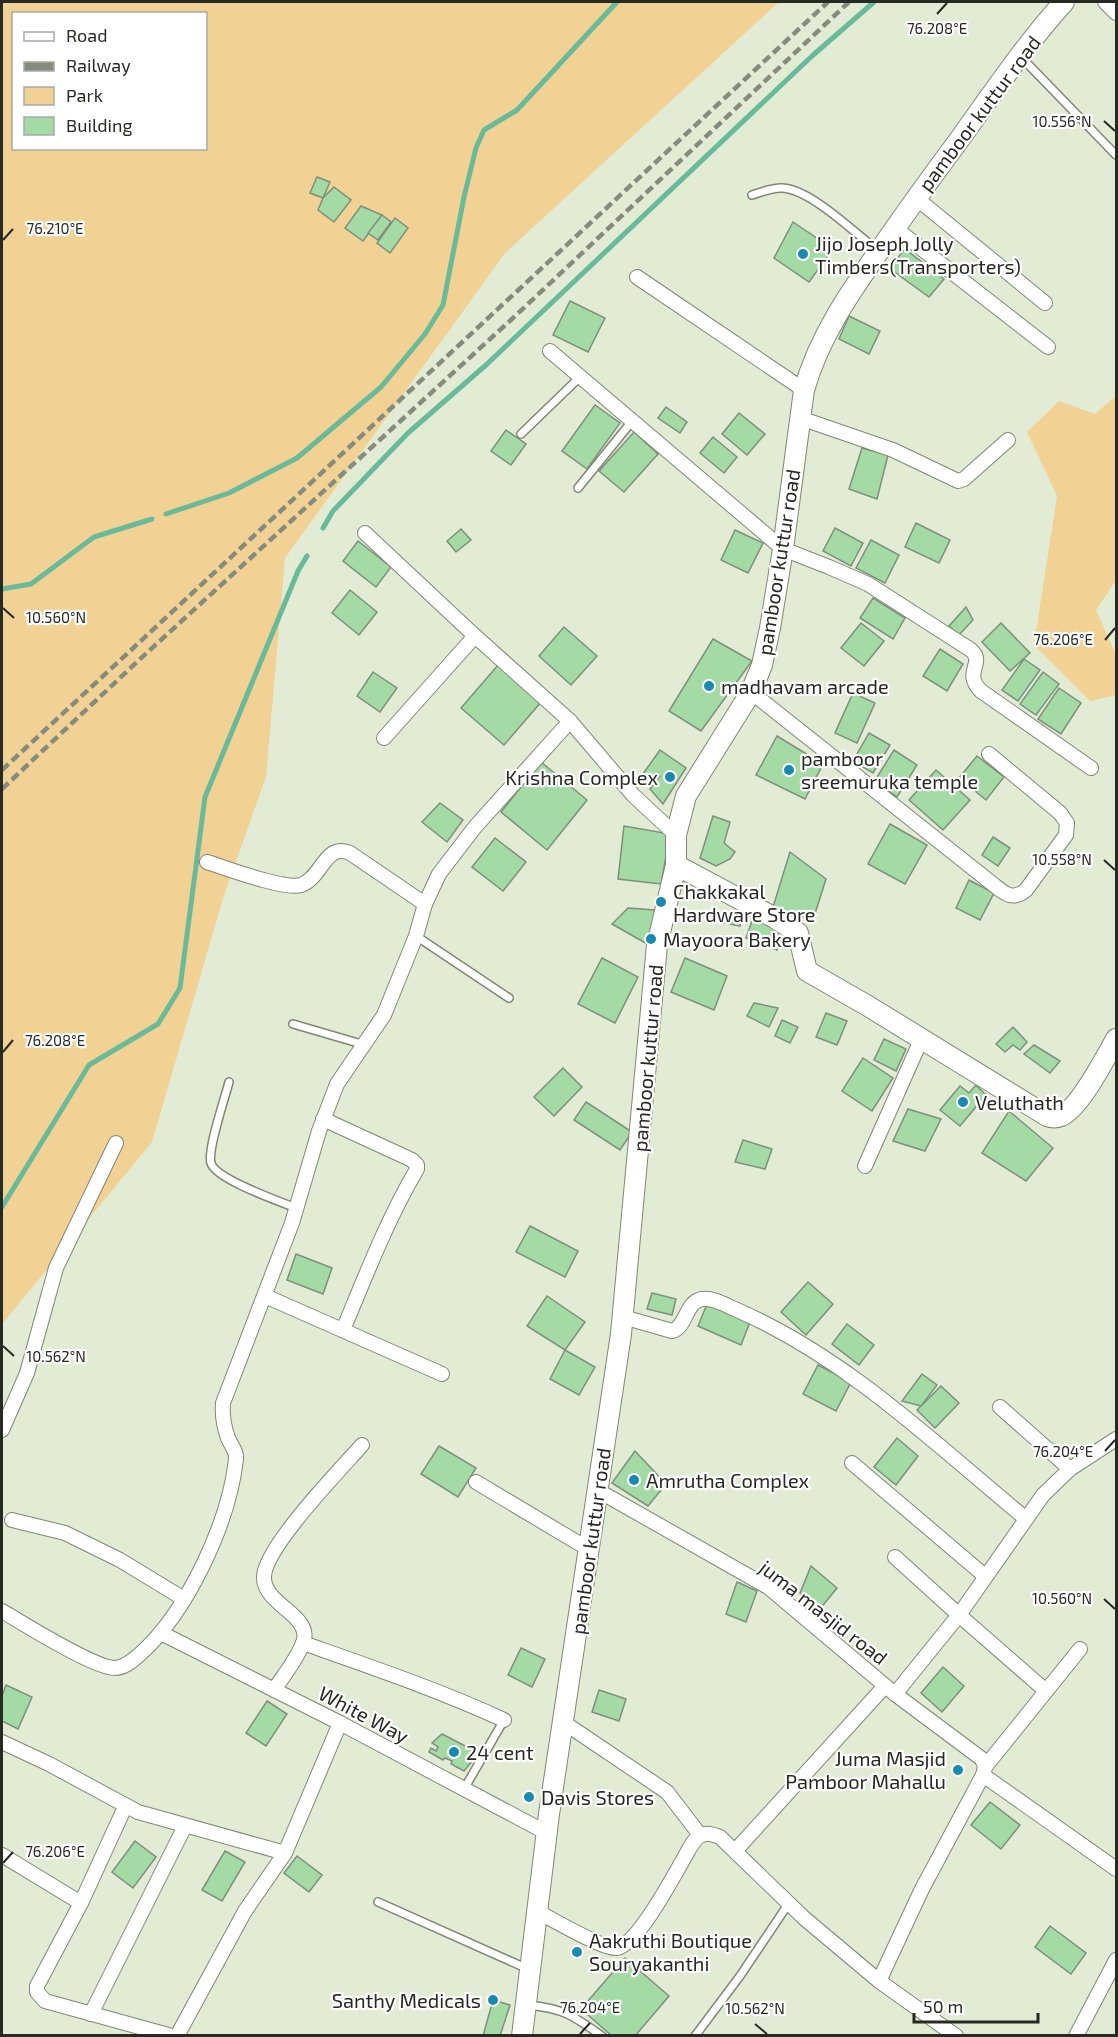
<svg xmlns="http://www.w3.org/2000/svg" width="1118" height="2037" font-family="'Exo 2',sans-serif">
<rect width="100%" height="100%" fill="#e2ebd4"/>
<g fill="#f2d194" fill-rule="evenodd">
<path d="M2,2H779L505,253L285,558L266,777L224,895L152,1142L2,1324ZM14,14H206V148H14Z"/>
<polygon points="1116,396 1116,580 1096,610 1116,655 1116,695 1090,701 1034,645 1057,496 1027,432 1059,401 1095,414"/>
</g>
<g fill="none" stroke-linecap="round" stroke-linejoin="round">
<g stroke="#69ba98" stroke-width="5">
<polyline points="166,514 229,493 297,458 381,387 425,334 443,305 464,197 476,148 484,130 517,110 617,2"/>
<polyline points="323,528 333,511 408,433 486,365 812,56 874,2"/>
<polyline points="2,589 31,584 94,537 152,519"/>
<polyline points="2,1207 89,1065 158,1024 180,988 205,797 298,571 307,556"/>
</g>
</g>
<g fill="#a4dba4" stroke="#7e8f7e" stroke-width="1.5">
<polygon points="317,177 330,182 323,198 310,193"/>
<polygon points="334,187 351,200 334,222 318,210 323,198"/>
<polygon points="361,206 382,215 363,241 345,228"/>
<polygon points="382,215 391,222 378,240 368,233"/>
<polygon points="395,218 408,228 390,253 377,243"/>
<polygon points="793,222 833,249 809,282 774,258"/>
<polygon points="905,249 944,279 929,297 889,268"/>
<polygon points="570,301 605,318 588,352 553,335"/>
<polygon points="849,316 880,331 869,354 839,339"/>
<polygon points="595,405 620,423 587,469 562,451"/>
<polygon points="666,407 687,422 680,433 658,418"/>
<polygon points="739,413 765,434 747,455 722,434"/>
<polygon points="506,430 526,444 511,465 491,451"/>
<polygon points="634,432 658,454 624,492 599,471"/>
<polygon points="713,437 737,457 724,473 700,453"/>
<polygon points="862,448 888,455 877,499 849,489"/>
<polygon points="916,523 950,540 939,563 905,547"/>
<polygon points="835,528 863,543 851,566 823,551"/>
<polygon points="461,529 471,540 456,552 447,541"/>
<polygon points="735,530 763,543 748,573 721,560"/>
<polygon points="871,540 899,555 885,583 856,568"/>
<polygon points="358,541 391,567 376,587 343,561"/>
<polygon points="350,590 377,612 359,635 332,613"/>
<polygon points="873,598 905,618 893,639 860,618"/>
<polygon points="966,607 973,620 959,635 949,626"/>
<polygon points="861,623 884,641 864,666 841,648"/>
<polygon points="1001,623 1030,653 1010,671 982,642"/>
<polygon points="564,627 597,656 571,685 539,656"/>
<polygon points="713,639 752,661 701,731 669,711"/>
<polygon points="940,649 963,664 947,691 923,676"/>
<polygon points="1024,659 1040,670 1018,701 1002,690"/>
<polygon points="499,664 542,701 504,745 461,708"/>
<polygon points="373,672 397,688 380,712 357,696"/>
<polygon points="1043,672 1059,684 1036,715 1020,704"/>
<polygon points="1059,688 1081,703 1061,734 1038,719"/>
<polygon points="853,693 875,703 857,743 835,733"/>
<polygon points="869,733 890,745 873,773 853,761"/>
<polygon points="777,736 823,764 805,799 756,775"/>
<polygon points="660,750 686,768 663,804 650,789 660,776 658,773 647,785 640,778"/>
<polygon points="894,750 917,765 897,797 874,782"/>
<polygon points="977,756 1004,777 986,800 959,778"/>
<polygon points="541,762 587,800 547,850 501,812"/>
<polygon points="936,770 970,800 943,830 909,800"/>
<polygon points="440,803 463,820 447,842 422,822"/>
<polygon points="713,816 730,822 724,843 735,852 730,859 716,866 700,858"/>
<polygon points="890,824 927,845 905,884 868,864"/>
<polygon points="624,826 670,834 661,884 618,879"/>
<polygon points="993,837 1010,848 998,866 982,855"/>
<polygon points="495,838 526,862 503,891 472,867"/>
<polygon points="790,852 826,879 813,920 773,907"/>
<polygon points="969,880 994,893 980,920 956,908"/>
<polygon points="628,908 668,911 663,953 612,924"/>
<polygon points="722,912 742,916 740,926 720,922"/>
<polygon points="755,912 783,935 777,950 746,938"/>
<polygon points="602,958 638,977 615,1023 578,1004"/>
<polygon points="685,958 727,976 714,1010 671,992"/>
<polygon points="754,1003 778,1008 769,1027 747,1016"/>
<polygon points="826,1013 847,1021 837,1045 816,1037"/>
<polygon points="782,1020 798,1027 790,1043 775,1036"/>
<polygon points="1013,1027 1027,1042 1020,1050 1013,1045 1005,1052 996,1044"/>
<polygon points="884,1039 906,1049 896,1071 874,1060"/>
<polygon points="1034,1045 1060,1061 1050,1073 1024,1054"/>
<polygon points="863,1058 893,1078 872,1111 842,1091"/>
<polygon points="563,1068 582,1087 554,1116 534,1097"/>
<polygon points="976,1085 986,1095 960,1126 940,1110 960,1086 969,1093"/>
<polygon points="586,1102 632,1132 620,1150 574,1120"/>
<polygon points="908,1109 941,1119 925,1151 893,1141"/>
<polygon points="1009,1111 1053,1148 1026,1181 982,1153"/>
<polygon points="743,1140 772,1149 765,1169 735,1162"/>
<polygon points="530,1226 578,1251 565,1277 516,1252"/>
<polygon points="296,1254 332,1268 323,1294 287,1280"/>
<polygon points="808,1282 833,1304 806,1335 781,1312"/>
<polygon points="652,1293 676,1299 672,1315 647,1309"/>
<polygon points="547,1296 585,1322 565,1350 527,1326"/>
<polygon points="707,1304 750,1322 741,1345 698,1326"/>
<polygon points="847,1324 874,1345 859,1365 832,1344"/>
<polygon points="565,1350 595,1367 579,1395 550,1379"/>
<polygon points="818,1365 851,1382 836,1411 803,1394"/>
<polygon points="922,1374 937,1385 921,1406 902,1401"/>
<polygon points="941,1386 959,1403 935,1428 917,1410"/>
<polygon points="897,1438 918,1456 896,1485 874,1467"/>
<polygon points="439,1446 476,1468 458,1497 421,1474"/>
<polygon points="635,1451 666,1484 648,1506 612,1483"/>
<polygon points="811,1566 837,1588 820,1609 800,1593"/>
<polygon points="737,1582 757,1591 746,1622 726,1614"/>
<polygon points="521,1648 545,1659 532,1687 508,1675"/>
<polygon points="943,1667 964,1686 942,1712 921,1693"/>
<polygon points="6,1685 32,1697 18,1729 2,1721 2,1696"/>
<polygon points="599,1690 626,1699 619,1721 592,1712"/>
<polygon points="267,1701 287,1714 266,1746 246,1733"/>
<polygon points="442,1734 479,1753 464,1771 451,1764 452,1761 445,1758 443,1760 429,1752 431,1748 436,1751 438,1747 432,1743"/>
<polygon points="990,1802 1020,1825 1001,1849 971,1825"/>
<polygon points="135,1841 156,1857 133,1888 112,1872"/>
<polygon points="225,1851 245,1862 222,1901 202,1890"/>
<polygon points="297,1856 322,1875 309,1892 284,1873"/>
<polygon points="1050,1926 1086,1953 1071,1974 1035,1947"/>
<polygon points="625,1958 669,1996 635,2036 612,2036 581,2009"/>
<polygon points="493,2000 510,2005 500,2036 483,2036"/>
</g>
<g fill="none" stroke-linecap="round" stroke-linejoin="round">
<g stroke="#808873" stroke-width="10">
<g id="lane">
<polyline points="1022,58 1116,155"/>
<path d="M752,195C762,192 773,187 783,188C811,190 854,232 877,250"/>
<polyline points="521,434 581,376"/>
<polyline points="578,488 633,420"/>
<polyline points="416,936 509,998"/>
<polyline points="293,1024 365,1045"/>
<path d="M229,1082C225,1098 207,1150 211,1163C215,1179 279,1201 296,1208"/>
<polyline points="464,1789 504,1720"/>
<polyline points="378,1902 528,1969"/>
<path d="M528,2005C565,2009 572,2015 602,2036"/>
<polyline points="695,2036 740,1976 789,1903"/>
</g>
</g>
<g stroke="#808873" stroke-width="16">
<g id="street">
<polyline points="1105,2 1116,13"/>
<polyline points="916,198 1045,303"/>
<polyline points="895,228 1048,347"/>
<polyline points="637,277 804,390"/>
<path d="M550,351L783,549L829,567L868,584L971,650C986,663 962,672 981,691L1091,768"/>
<polyline points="800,418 893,450 958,481 964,479 1008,440"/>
<polyline points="365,533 475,636 570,721 633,795 676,835"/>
<path d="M751,692L994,885C1005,894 1013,901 1026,890L1066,835L1067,823L1060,813L989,754"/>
<polyline points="384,738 475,636"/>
<path d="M207,862C226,868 284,890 301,885C322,878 325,842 350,853L425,904"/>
<path d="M323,1119L412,1160L417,1165V1169C387,1220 366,1275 343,1330"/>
<polyline points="865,1166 921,1040"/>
<polyline points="265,1296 442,1374"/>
<path d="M623,1317L672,1331C687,1327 685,1302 702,1299C713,1297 727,1306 737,1310C847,1358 934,1443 1025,1518"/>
<polyline points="1000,1407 1070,1469"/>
<polyline points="2,1430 27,1373 56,1268 116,1143"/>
<polyline points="852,1463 985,1576"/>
<polyline points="476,1482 590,1550"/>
<polyline points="597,1490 768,1587 895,1694 982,1759 985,1767 983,1775 922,1889 879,1981"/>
<polyline points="12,1520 65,1533 120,1560 184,1599"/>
<polyline points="895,1557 959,1615 1046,1691"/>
<path d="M2,1611C24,1624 94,1668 115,1668C124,1668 132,1661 139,1655C187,1613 229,1523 236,1459C237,1452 231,1445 228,1438C224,1427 222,1415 223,1403L292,1223L319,1131L337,1084L384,1015L416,936L425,904L439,874L475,827L570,721"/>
<polyline points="161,1633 340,1723 547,1833"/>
<path d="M303,1643C371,1667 439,1690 504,1720"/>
<path d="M274,1690C284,1675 297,1659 303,1643C314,1615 262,1605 264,1576C266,1546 340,1470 362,1445"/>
<polyline points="895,1694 959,1615 1043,1495 1070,1469 1116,1439"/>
<polyline points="563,1722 667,1792 700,1835"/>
<polyline points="2,1742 49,1764 138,1812 285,1853"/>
<polyline points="985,1767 1080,1649"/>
<polyline points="983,1775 1116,1869"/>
<polyline points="125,1807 81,1903 37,1986 37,1992 45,2001 172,2036"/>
<polyline points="735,1851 885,1686"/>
<polyline points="2,1855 81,1903"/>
<path d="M538,1912C552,1919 604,1950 617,1948C638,1944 672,1879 683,1860C688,1852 693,1838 702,1835C708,1832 714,1835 720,1837L804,1918L879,1981L956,2036"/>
<polyline points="91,2014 185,1826"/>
<polyline points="177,2036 245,1911 285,1853 340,1723"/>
<polyline points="1076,2036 1116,1960"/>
</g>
</g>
<g stroke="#808873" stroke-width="22">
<g id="secondary">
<path d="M676,865L775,918L798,933L807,971L868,1006L1047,1116C1052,1118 1056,1118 1061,1116C1080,1108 1105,1058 1116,1039"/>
<path d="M522,2036L549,1814L621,1334L657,945L676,865V835L686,796L751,692L762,665L770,628L783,549L804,390C819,337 850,292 882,247C907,211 933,175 959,140C993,93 1025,45 1064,2"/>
</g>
</g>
<use href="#lane" stroke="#fff" stroke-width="7"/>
<use href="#street" stroke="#fff" stroke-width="14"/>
<use href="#secondary" stroke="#fff" stroke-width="20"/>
<g stroke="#868c7d" stroke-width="4.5" stroke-dasharray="9 4.5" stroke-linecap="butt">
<polyline points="2,770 828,2"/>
<polyline points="2,789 139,660 513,318 849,2"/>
</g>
</g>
<path fill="none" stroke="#272a22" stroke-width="2" d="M937,14L947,3M1104,121L1115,131M3,240L13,229M3,608L14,618M1105,640L1115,628M1104,860L1115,870M3,1052L13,1040M3,1346L14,1356M1105,1451L1115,1440M1104,1599L1115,1609M3,1863L13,1852M755,2024L767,2034M580,2034L590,2023"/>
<g fill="#188aaf" stroke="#fff" stroke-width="2">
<circle cx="803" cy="254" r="6"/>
<circle cx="709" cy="686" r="6"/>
<circle cx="789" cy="770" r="6"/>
<circle cx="670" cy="777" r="6"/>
<circle cx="661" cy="902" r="6"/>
<circle cx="651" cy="939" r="6"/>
<circle cx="963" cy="1102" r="6"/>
<circle cx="634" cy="1480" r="6"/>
<circle cx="454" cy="1752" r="6"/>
<circle cx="958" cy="1770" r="6"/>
<circle cx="529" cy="1797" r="6"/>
<circle cx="577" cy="1952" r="6"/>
<circle cx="493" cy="2000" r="6"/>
</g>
<g text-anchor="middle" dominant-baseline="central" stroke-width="4.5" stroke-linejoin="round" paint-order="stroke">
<g font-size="20" fill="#272a22" stroke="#fff">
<text transform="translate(979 113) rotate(-53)">pamboor kuttur road</text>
<text transform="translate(778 562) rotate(-81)">pamboor kuttur road</text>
<text transform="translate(647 1058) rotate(-85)">pamboor kuttur road</text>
<text transform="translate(590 1541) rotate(-82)">pamboor kuttur road</text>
<text transform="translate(824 1612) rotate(38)">juma masjid road</text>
<text transform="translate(364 1714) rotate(28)">White Way</text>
</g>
<g font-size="20" fill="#272a22" stroke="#fff" text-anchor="start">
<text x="815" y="243">Jijo Joseph Jolly<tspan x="815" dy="23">Timbers(Transporters)</tspan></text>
<text x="721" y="686">madhavam arcade</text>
<text x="801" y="758">pamboor<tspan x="801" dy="23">sreemuruka temple</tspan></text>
<text x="658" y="777" text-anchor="end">Krishna Complex</text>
<text x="673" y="891">Chakkakal<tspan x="673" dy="23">Hardware Store</tspan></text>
<text x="663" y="939">Mayoora Bakery</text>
<text x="975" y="1102">Veluthath</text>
<text x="646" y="1480">Amrutha Complex</text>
<text x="466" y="1752">24 cent</text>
<text x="946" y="1758" text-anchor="end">Juma Masjid<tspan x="946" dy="23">Pamboor Mahallu</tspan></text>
<text x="541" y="1797">Davis Stores</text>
<text x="589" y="1940">Aakruthi Boutique<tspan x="589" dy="23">Souryakanthi</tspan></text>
<text x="481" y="2000" text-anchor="end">Santhy Medicals</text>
</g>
</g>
<g font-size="15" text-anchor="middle" fill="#272a22" stroke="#fff" stroke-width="4.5" stroke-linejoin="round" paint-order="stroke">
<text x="937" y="34">76.208°E</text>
<text x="1062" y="127">10.556°N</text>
<text x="55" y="234">76.210°E</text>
<text x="56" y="623">10.560°N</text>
<text x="1063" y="645">76.206°E</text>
<text x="1062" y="865">10.558°N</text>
<text x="55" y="1046">76.208°E</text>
<text x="56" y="1362">10.562°N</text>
<text x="1063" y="1457">76.204°E</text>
<text x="1062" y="1604">10.560°N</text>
<text x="55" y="1857">76.206°E</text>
<text x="590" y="2013">76.204°E</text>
<text x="755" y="2014">10.562°N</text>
</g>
<rect width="1118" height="2037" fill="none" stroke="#272a22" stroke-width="6"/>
<rect x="12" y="12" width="195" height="138" fill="#ffffff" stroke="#a9aaa7" stroke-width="1.5"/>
<rect x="24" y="32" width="30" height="9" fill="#ffffff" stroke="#a9aaa7" stroke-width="1.5"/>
<text x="66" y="42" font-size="18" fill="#272a22">Road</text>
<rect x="24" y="62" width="30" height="9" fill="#868c7d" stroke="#a9aaa7" stroke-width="1.5"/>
<text x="66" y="72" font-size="18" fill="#272a22">Railway</text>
<rect x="24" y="87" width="30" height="18" fill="#f2d194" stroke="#a9aaa7" stroke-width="1.5"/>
<text x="66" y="102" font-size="18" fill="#272a22">Park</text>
<rect x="24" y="117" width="30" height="18" fill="#a4dba4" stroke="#a9aaa7" stroke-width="1.5"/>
<text x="66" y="132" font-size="18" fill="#272a22">Building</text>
<path d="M914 2013v9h124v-9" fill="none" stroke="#272a22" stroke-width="3"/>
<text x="923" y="2013" font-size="18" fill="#272a22" stroke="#ffffff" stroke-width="4.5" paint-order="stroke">50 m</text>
</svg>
